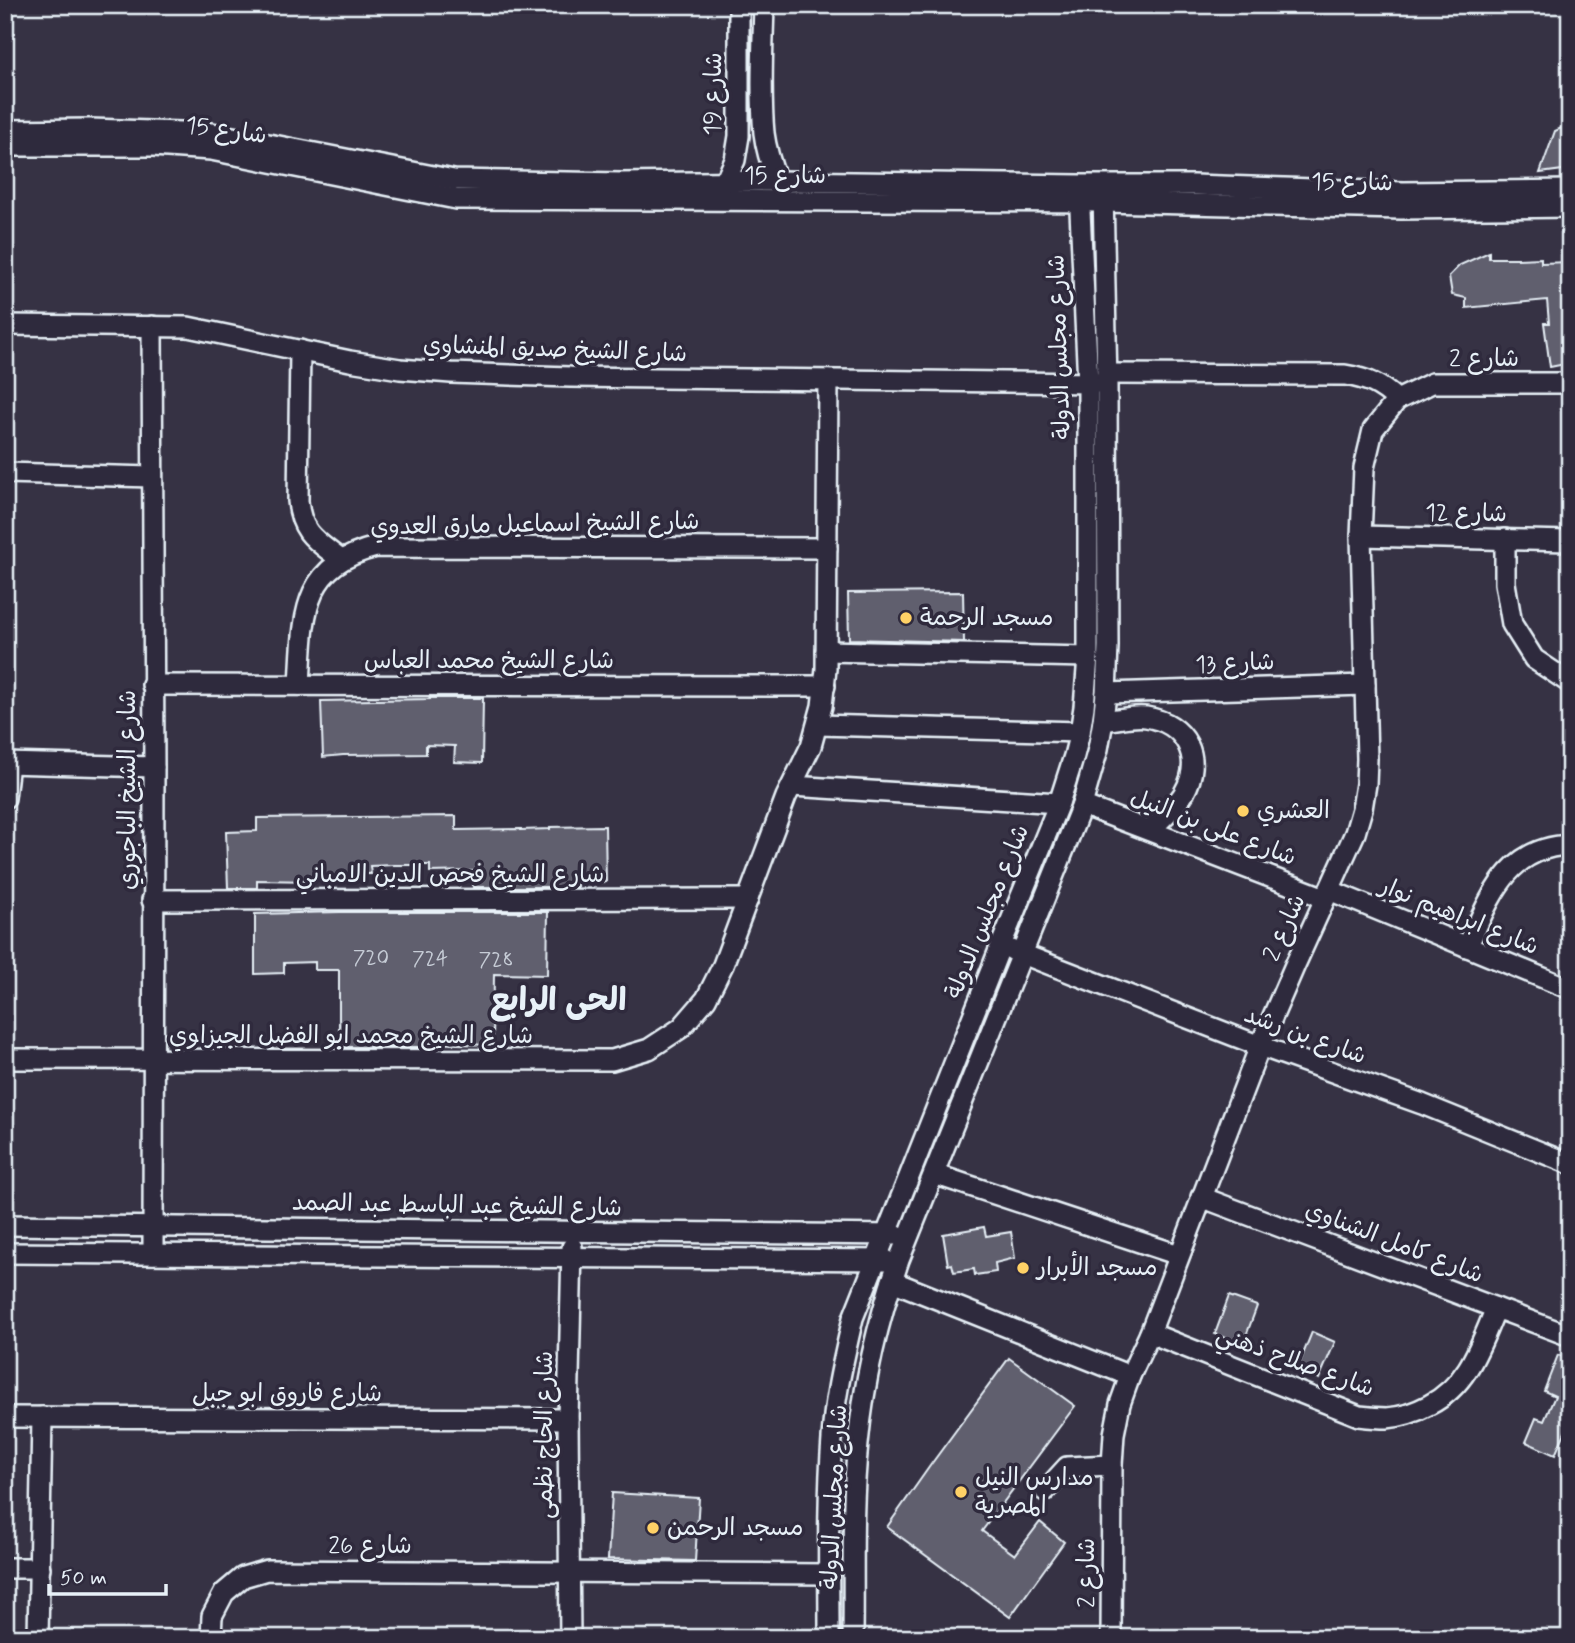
<svg xmlns="http://www.w3.org/2000/svg" width="1575" height="1643" font-family="Mynerve,'Playpen Sans Arabic',sans-serif">
<rect width="100%" height="100%" fill="#363244"/>
<filter id="ink" filterUnits="userSpaceOnUse"><feTurbulence type="fractalNoise" baseFrequency=".0143" numOctaves="2"/><feDisplacementMap in="SourceGraphic" scale="14" xChannelSelector="R" yChannelSelector="G"/><feConvolveMatrix kernelMatrix="1 2 1 2 8 2 1 2 1" color-interpolation-filters="sRGB"/></filter>
<g filter="url(#ink)">
<g fill="#605e6e" stroke="#e8f1f8" stroke-width="2">
<polygon points="1570,124 1570,169 1540,173 1555,131"/>
<polygon points="1489,252 1489,258 1518,258 1518,259 1541,258 1541,263 1570,262 1570,303 1566,303 1570,332 1570,363 1550,367 1544,323 1549,323 1547,300 1466,308 1466,298 1452,295 1449,276 1460,265"/>
<polygon points="963,592 964,642 849,639 848,593"/>
<polygon points="430,698 483,698 482,763 454,762 455,746 426,745 426,754 343,755 323,757 321,701 430,699"/>
<polygon points="456,816 456,830 521,829 521,830 550,829 550,827 605,826 606,882 577,883 577,887 473,887 473,871 430,872 430,865 395,865 370,866 371,874 341,874 341,878 313,879 313,881 257,880 257,888 228,888 226,832 257,831 257,818"/>
<polygon points="340,912 548,912 547,975 494,974 493,1045 422,1043 422,1047 339,1047 339,970 315,970 315,962 284,963 284,973 255,974 255,914"/>
<polygon points="984,1227 986,1236 1011,1232 1015,1258 995,1263 996,1272 975,1275 974,1269 954,1272 952,1264 948,1265 943,1234"/>
<polygon points="1229,1296 1257,1306 1243,1344 1215,1334"/>
<polygon points="1312,1332 1335,1342 1319,1379 1297,1369"/>
<polygon points="1558,1355 1570,1359 1570,1432 1566,1430 1555,1455 1526,1442 1536,1418 1544,1421 1555,1396 1544,1391"/>
<polygon points="1009,1358 1075,1406 982,1531 1015,1555 1040,1522 1064,1542 1010,1617 887,1527 932,1463"/>
<polygon points="612,1493 699,1498 695,1561 608,1559"/>
</g>
<g fill="none" stroke-linecap="round" stroke-linejoin="round">
<g stroke="#e8f1f8" stroke-width="24">
<g id="minor">
<path d="M764,5C763,47 760,91 764,133C766,149 771,165 777,181"/>
<polyline points="5,130 90,129 212,133 454,180 621,183 777,181 1079,185 1193,185 1403,192 1570,190"/>
<polyline points="5,146 153,146 211,150 456,199 1103,202 1401,209 1570,207"/>
<polyline points="725,182 735,160 739,136 739,5"/>
<polyline points="5,325 188,327 350,361 400,369 451,373 570,377 1099,383"/>
<polyline points="152,326 154,767 153,1254"/>
<path d="M300,350L298,501C301,534 317,541 341,560"/>
<path d="M1107,374L1345,375C1368,379 1380,384 1397,400"/>
<polyline points="5,473 152,477"/>
<polyline points="1361,536 1570,541"/>
<polyline points="1505,539 1505,583 1512,624 1534,659 1570,683"/>
<polyline points="826,651 1088,657"/>
<polyline points="152,685 825,686"/>
<path d="M300,685C304,619 299,566 376,547L827,548"/>
<polyline points="1106,693 1365,685"/>
<path d="M1103,721C1116,720 1133,715 1146,717C1186,723 1204,758 1184,793C1177,805 1161,819 1151,830"/>
<polyline points="818,725 1080,732"/>
<polyline points="5,763 154,767"/>
<polyline points="792,786 1059,803"/>
<polyline points="5,798 9,763"/>
<polyline points="1082,805 1325,898"/>
<polyline points="1329,890 1570,989"/>
<polyline points="152,900 748,899"/>
<path d="M1467,947C1490,899 1506,847 1570,845"/>
<polyline points="1012,950 1260,1046 1422,1104 1570,1164"/>
<polyline points="5,1059 612,1060 649,1049 681,1028 706,999 723,965 786,797 811,746 822,706 826,669 828,380"/>
<polyline points="934,1174 1179,1255"/>
<polyline points="1201,1197 1570,1336"/>
<polyline points="5,1225 897,1235"/>
<polyline points="5,1253 886,1260"/>
<polyline points="892,1281 1130,1376"/>
<path d="M1150,1333L1359,1416C1368,1417 1378,1418 1387,1418C1402,1417 1416,1412 1429,1405C1468,1385 1480,1346 1496,1308"/>
<polyline points="5,1417 568,1419"/>
<polyline points="1045,1491 1067,1467 1112,1465"/>
<polyline points="5,1568 40,1568"/>
<polyline points="38,1638 42,1417"/>
<polyline points="211,1638 212,1616 224,1593 243,1577 267,1570 829,1574"/>
<polyline points="570,1638 568,1419 572,1247"/>
<path d="M829,1638C829,1572 827,1505 832,1439C834,1398 844,1358 853,1318L1001,945L1059,803L1074,756L1080,732L1084,707L1088,657V383L1079,189"/>
<path d="M853,1638C854,1573 851,1508 858,1444C864,1381 878,1320 899,1260L1082,805L1098,749L1103,721L1106,693L1108,646L1107,384L1103,191"/>
<polyline points="1111,1638 1112,1465 1114,1434 1120,1404 1130,1376 1150,1333 1260,1046 1295,965 1355,833 1362,809 1366,784 1367,759 1361,536 1364,468 1373,430 1397,400 1432,383 1570,383"/>
</g>
</g>
<use href="#minor" stroke="#2f2a3d" stroke-width="19"/>
</g>
</g>
<g fill="#ffd166" stroke="#2f2a3d" stroke-width="2.5">
<circle cx="906" cy="618" r="7"/>
<circle cx="1243" cy="811" r="7"/>
<circle cx="1023" cy="1268" r="7"/>
<circle cx="961" cy="1492" r="7"/>
<circle cx="653" cy="1528" r="7"/>
</g>
<g text-anchor="middle" dominant-baseline="central" stroke-width="7" stroke-linejoin="round" paint-order="stroke">
<g font-size="21" fill="#c6ccd6">
<text x="371" y="958">720</text>
<text x="430" y="959">724</text>
<text x="496" y="960">728</text>
</g>
<g font-size="24" fill="#e8f1f8" stroke="#2f2a3d">
<text transform="translate(714 94) rotate(-89)">شارع 19</text>
<text transform="translate(226 131) rotate(8)">شارع 15</text>
<text x="785" y="176">شارع 15</text>
<text transform="translate(1352 183) rotate(1)">شارع 15</text>
<text transform="translate(1060 347) rotate(-92)">شارع مجلس الدولة</text>
<text transform="translate(555 350) rotate(2)">شارع الشيخ صديق المنشاوي</text>
<text x="1484" y="359">شارع 2</text>
<text transform="translate(1466 514) rotate(1)">شارع 12</text>
<text transform="translate(535 525) rotate(-1)">شارع الشيخ اسماعيل مارق العدوي</text>
<text x="489" y="661">شارع الشيخ محمد العباس</text>
<text transform="translate(1235 664) rotate(-2)">شارع 13</text>
<text transform="translate(128 790) rotate(-90)">شارع الشيخ الباجوري</text>
<text transform="translate(1213 828) rotate(21)">شارع على بن النيل</text>
<text x="450" y="875">شارع الشيخ فحص الدين الامباني</text>
<text transform="translate(988 912) rotate(-68)">شارع مجلس الدولة</text>
<text transform="translate(1459 917) rotate(22)">شارع ابراهيم نوار</text>
<text transform="translate(1285 928) rotate(-66)">شارع 2</text>
<text x="351" y="1036">شارع الشيخ محمد ابو الفضل الجيزاوي</text>
<text transform="translate(1305 1036) rotate(20)">شارع بن رشد</text>
<text transform="translate(457 1206) rotate(1)">شارع الشيخ عبد الباسط عبد الصمد</text>
<text transform="translate(1394 1243) rotate(21)">شارع كامل الشناوي</text>
<text transform="translate(1295 1362) rotate(20)">شارع صلاح ذهني</text>
<text x="287" y="1394">شارع فاروق ابو جبل</text>
<text transform="translate(545 1435) rotate(-90)">شارع الحاج نظمى</text>
<text transform="translate(835 1497) rotate(-87)">شارع مجلس الدولة</text>
<text x="370" y="1546">شارع 26</text>
<text transform="translate(1087 1573) rotate(-90)">شارع 2</text>
</g>
<g font-size="24" fill="#e8f1f8" stroke="#2f2a3d" text-anchor="start">
<text x="920" y="618">مسجد الرحمة</text>
<text x="1257" y="811">العشري</text>
<text x="1037" y="1268">مسجد الأبرار</text>
<text x="975" y="1478">مدارس النيل<tspan x="975" dy="28">المصرية</tspan></text>
<text x="667" y="1528">مسجد الرحمن</text>
</g>
<g font-size="32" font-weight="bold" fill="#e8f1f8" stroke="#2f2a3d">
<text x="558" y="1001">الحى الرابع</text>
</g>
</g>
<rect width="1575" height="1643" fill="none" stroke="#2f2a3d" stroke-width="28"/>
<rect x="14" y="14" width="1547" height="1615" fill="none" stroke="#e8f1f8" stroke-width="2.5" filter="url(#ink)"/>
<path d="M49 1584v10h117v-10" fill="none" stroke="#e8f1f8" stroke-width="3.5"/>
<text x="60" y="1584" font-size="21" fill="#e8f1f8" stroke="#2f2a3d" stroke-width="5" paint-order="stroke">50 m</text>
</svg>
